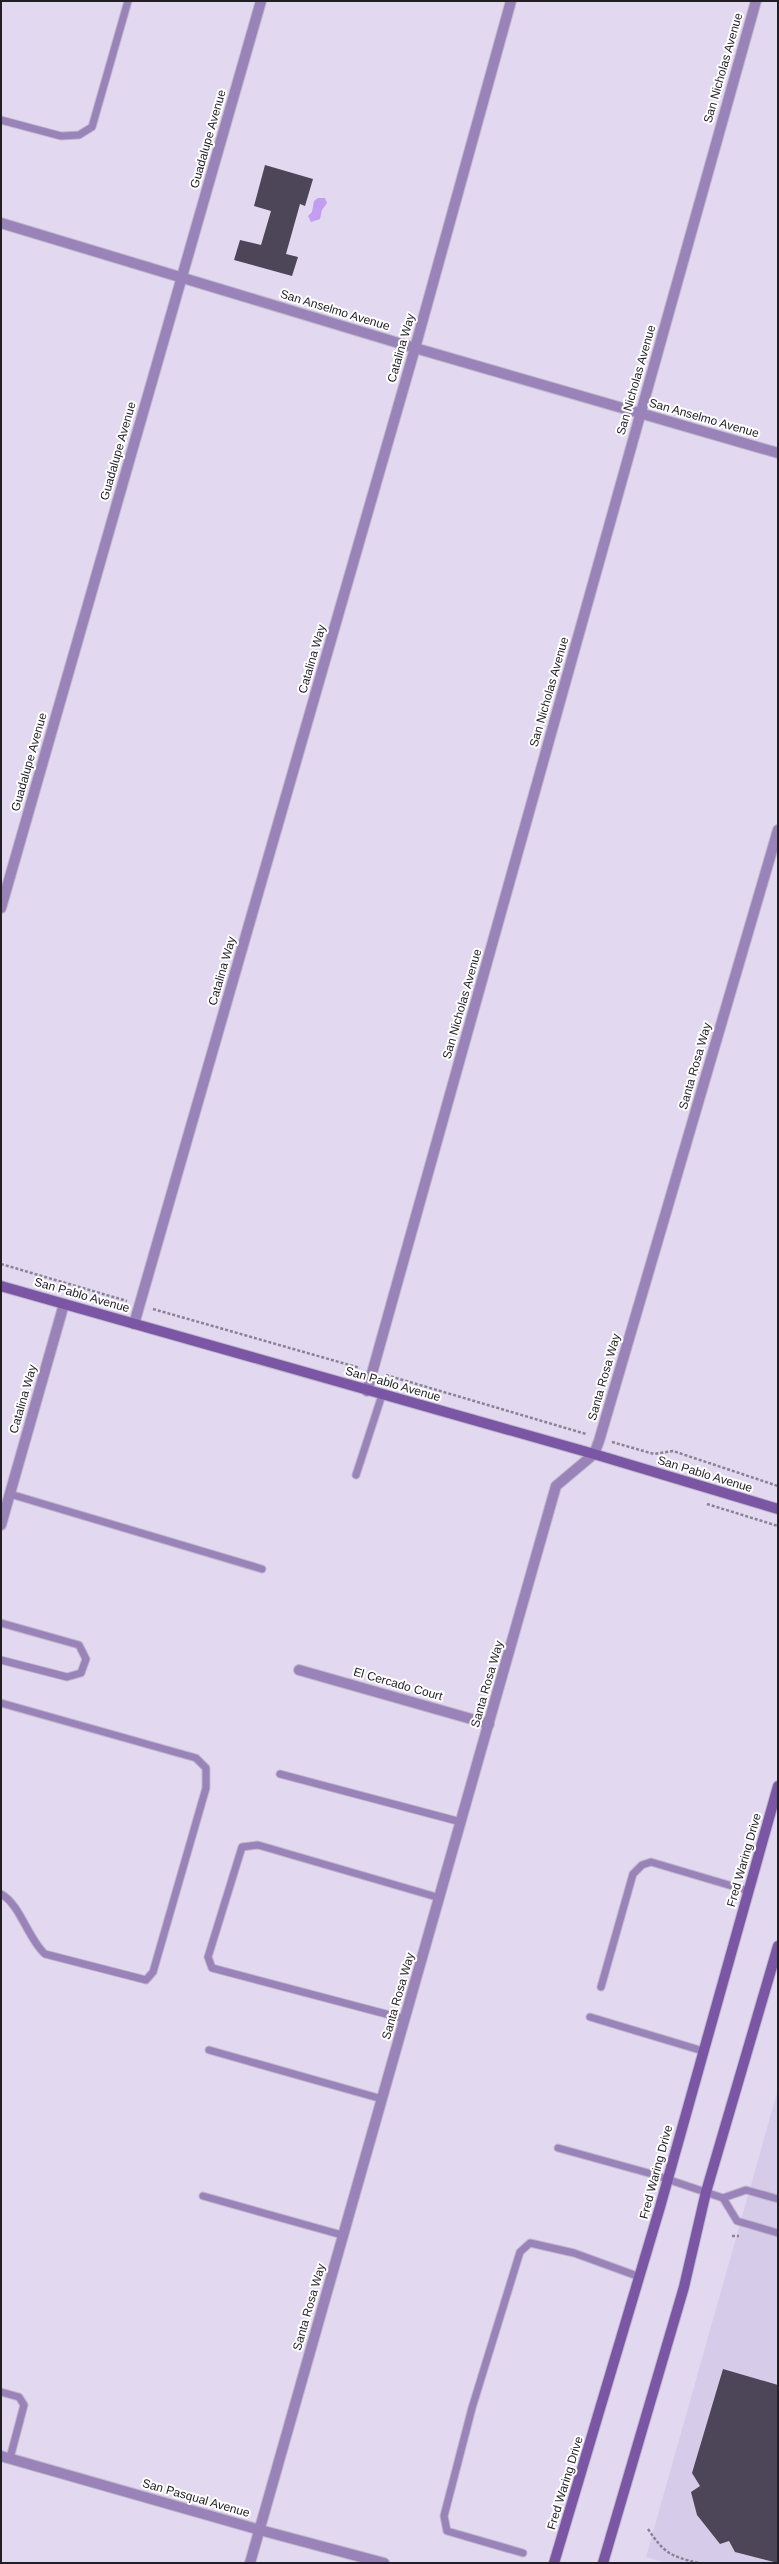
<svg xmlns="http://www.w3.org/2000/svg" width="779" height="2564" font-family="Helvetica,sans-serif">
<rect width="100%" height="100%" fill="#e2d9f1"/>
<polygon fill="#d7cbea" points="778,2089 778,2563 666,2563 646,2557"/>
<polygon fill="#c29df2" points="318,198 325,198 327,203 322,210 320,219 311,222 308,216 312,212 314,201"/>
<g fill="#4d4558">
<polygon points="265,165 313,179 305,206 300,204 286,254 298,257 292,276 234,260 240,240 261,245 271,211 254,206"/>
<polygon points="723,2369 778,2385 778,2563 735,2552 729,2541 720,2544 697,2515 691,2492 700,2486 692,2473"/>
</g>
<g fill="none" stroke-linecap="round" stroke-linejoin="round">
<g stroke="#bfb7cc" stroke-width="9">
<g id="lane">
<polyline points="1,120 61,136 79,135 92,127 128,1"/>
<polyline points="356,1475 382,1395"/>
<polyline points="10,1494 262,1569"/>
<polyline points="1,1623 79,1645 86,1659 81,1673 67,1677 1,1660"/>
<path d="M1,1703L196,1758L206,1768V1788L153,1972L146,1980L45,1954C28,1939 20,1904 1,1894"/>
<polyline points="280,1774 461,1822"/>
<polyline points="601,1987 633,1874 642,1865 651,1862 749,1891"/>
<polyline points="590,2017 703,2051"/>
<polyline points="405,2019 212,1968 208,1957 242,1847 258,1845 440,1898"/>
<polyline points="209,2050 382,2099"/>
<polyline points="558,2148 652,2174 723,2198 737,2221 778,2233"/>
<polyline points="203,2196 342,2235"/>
<polyline points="723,2198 746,2190 778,2199"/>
<polyline points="1,2392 19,2397 24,2405 10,2458"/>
<polyline points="523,2553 447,2531 444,2516 472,2408 520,2252 530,2243 574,2253 640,2277"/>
</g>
</g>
<g stroke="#bfb7cc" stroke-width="12">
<g id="street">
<polyline points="1,223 415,348 778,453"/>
<polyline points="1,908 261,1"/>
<polyline points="134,1324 415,348 511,1"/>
<polyline points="367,1391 756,1"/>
<polyline points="1,1525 64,1304"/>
<polyline points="299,1670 489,1724"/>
<polyline points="1,2456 260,2530 384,2563"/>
<polyline points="250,2563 556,1486 594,1454 599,1441 778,830"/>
</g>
</g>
<g stroke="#bfb7cc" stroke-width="12">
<g id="secondary">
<polyline points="1,1286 594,1454 778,1509"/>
<polyline points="554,2563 660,2207 778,1786"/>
<polyline points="603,2563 684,2287 706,2192 778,1946"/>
</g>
</g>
<g stroke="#898394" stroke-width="2.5" stroke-dasharray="3 2" stroke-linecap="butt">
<polyline points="1,1264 127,1301"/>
<polyline points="153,1309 360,1368"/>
<polyline points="386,1375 586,1434"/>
<polyline points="612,1442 654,1454 673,1451 778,1486"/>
<polyline points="707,1504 778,1526"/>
<polyline points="732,2236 739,2236"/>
<path d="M648,2529C664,2553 670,2556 698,2563"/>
</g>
<use href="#lane" stroke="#9a83b9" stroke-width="7"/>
<use href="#street" stroke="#9a83b9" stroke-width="10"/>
<use href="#secondary" stroke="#7a56a5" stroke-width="10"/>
</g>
<g text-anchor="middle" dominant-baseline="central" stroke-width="4" stroke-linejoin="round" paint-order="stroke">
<g font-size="12" fill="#211e26" stroke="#fff">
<text transform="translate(723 68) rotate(-74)">San Nicholas Avenue</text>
<text transform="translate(208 139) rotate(-74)">Guadalupe Avenue</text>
<text transform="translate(335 310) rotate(17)">San Anselmo Avenue</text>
<text transform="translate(401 348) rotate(-74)">Catalina Way</text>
<text transform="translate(636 380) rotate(-74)">San Nicholas Avenue</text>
<text transform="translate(704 418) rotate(16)">San Anselmo Avenue</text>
<text transform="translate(118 451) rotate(-74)">Guadalupe Avenue</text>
<text transform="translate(312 659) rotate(-74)">Catalina Way</text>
<text transform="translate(549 692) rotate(-74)">San Nicholas Avenue</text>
<text transform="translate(29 762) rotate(-74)">Guadalupe Avenue</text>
<text transform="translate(222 971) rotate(-74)">Catalina Way</text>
<text transform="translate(462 1004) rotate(-74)">San Nicholas Avenue</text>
<text transform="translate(695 1066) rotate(-74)">Santa Rosa Way</text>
<text transform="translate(82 1295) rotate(16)">San Pablo Avenue</text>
<text transform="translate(604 1377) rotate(-74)">Santa Rosa Way</text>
<text transform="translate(393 1384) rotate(16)">San Pablo Avenue</text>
<text transform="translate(23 1399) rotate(-74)">Catalina Way</text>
<text transform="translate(705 1474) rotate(17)">San Pablo Avenue</text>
<text transform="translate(398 1684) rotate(16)">El Cercado Court</text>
<text transform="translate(487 1684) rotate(-74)">Santa Rosa Way</text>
<text transform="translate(744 1860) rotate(-74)">Fred Waring Drive</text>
<text transform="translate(398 1996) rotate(-74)">Santa Rosa Way</text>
<text transform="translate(656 2172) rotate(-75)">Fred Waring Drive</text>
<text transform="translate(309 2307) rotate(-74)">Santa Rosa Way</text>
<text transform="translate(565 2483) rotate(-73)">Fred Waring Drive</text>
<text transform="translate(196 2498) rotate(16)">San Pasqual Avenue</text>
</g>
</g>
<rect width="779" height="2564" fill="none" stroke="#211e26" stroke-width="4"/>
</svg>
